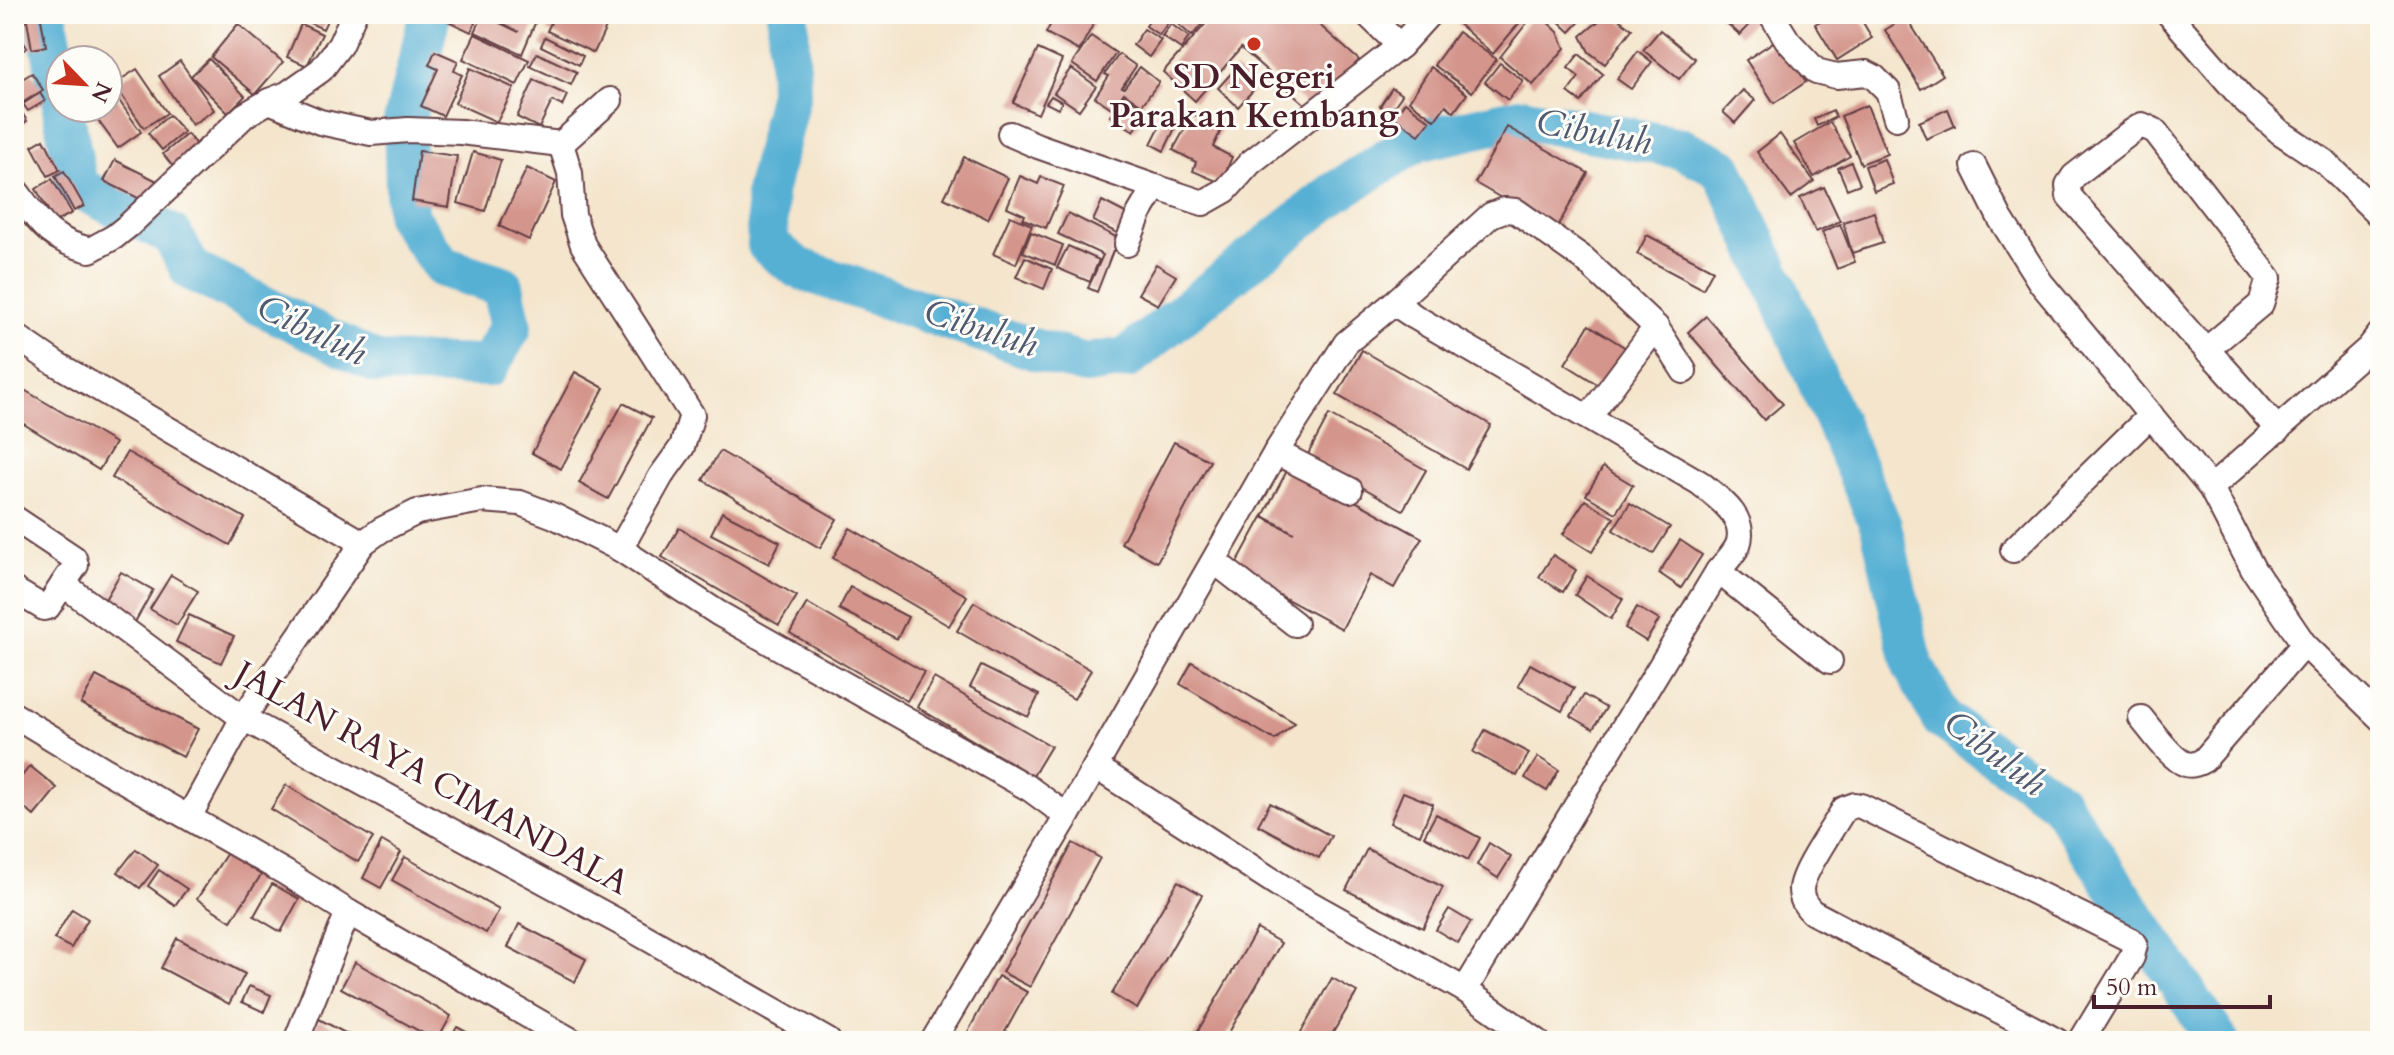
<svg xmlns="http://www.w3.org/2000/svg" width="2394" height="1055" font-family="Cardo,serif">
<rect width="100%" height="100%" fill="#fdfcf7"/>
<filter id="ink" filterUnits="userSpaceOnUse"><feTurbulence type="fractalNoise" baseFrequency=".0125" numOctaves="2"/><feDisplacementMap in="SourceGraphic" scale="16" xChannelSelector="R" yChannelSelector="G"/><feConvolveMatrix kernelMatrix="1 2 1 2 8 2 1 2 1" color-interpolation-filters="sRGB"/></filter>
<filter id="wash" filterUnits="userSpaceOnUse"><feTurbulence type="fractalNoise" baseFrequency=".006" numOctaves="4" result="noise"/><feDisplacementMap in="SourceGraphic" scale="32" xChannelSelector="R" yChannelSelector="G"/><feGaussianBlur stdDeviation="1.8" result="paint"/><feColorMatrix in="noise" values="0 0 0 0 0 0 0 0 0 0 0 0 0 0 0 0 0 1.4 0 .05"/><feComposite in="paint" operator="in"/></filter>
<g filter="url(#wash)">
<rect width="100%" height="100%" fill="#f4e5cc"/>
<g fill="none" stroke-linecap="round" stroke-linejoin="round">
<g stroke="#56b0d4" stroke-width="42">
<polyline points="46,14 60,93"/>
<polyline points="788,14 790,93 766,193 768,245 798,268 1033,349 1086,364 1127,358 1334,193 1417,141 1520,118 1680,148 1722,168 1777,287 1881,526 1913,666 1942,719 2058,801 2218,1041"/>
<polyline points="63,108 77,187 172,235 191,270 377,363 488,366 511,327 503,286 443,267 407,217 404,122 430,14"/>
</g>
</g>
<g id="blocks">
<g fill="#d4958c">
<polygon points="26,14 40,14 46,46 32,49"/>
<polygon points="290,14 330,14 323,29"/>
<polygon points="451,14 479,14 471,32 448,21"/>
<polygon points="486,14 539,14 522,54 475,32 483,15 519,32"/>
<polygon points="555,14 594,14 609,21 594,53 547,31"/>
<polygon points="1056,14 1078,14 1094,23 1079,51 1046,33"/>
<polygon points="1154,14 1160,14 1170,20 1159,35 1146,26"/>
<polygon points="1166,14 1194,14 1204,22 1192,36"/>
<polygon points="1214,14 1307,14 1359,60 1314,112 1241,48 1195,101 1163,72"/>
<polygon points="1447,14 1527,14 1493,54"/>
<polygon points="1534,14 1539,14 1558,32 1565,48 1533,85 1500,57"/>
<polygon points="1551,14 1587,14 1570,32"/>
<polygon points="1607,14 1612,14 1632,29 1605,64 1589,52 1581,36"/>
<polygon points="1717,14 1760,14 1740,35"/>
<polygon points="1833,14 1858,14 1872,38 1837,60 1815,24"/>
<polygon points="1906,17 1943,75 1921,89 1885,30"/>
<polygon points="238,24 283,62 255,94 211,57"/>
<polygon points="301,24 322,34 307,66 287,57"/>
<polygon points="1171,24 1189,37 1181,49 1162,36"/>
<polygon points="1144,29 1161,40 1149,57 1133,45"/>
<polygon points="1660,30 1695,59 1679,79 1643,50"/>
<polygon points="18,32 27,48 14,56 14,35"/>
<polygon points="1458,32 1496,59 1472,92 1434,65"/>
<polygon points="475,34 529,60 517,85 463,59"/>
<polygon points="1091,36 1116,53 1097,81 1072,64"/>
<polygon points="545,37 583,56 579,65 541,46"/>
<polygon points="1778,39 1806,82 1774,103 1746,60"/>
<polygon points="1038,49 1062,60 1038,114 1013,103"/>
<polygon points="435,51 458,61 454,71 462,75 443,116 421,106 438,69 429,65"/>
<polygon points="1638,51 1652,62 1631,89 1617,79"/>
<polygon points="537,53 577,72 571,85 530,66"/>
<polygon points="1119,54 1136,66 1122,87 1124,88 1140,67 1159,82 1142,105 1124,93 1113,109 1095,97 1109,76 1105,74"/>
<polygon points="1579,54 1603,74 1581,102 1568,92 1579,77 1568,68"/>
<polygon points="209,59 245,96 228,113 191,76"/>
<polygon points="180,61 214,110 192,125 159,76"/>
<polygon points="1500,63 1523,81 1508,100 1485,82"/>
<polygon points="1431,67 1467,94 1454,112 1446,105 1435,120 1409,101"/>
<polygon points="470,68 514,88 497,122 455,103"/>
<polygon points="1071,68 1096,86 1079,110 1054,93"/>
<polygon points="137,69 167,113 144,128 114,84"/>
<polygon points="1235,69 1255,88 1238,107 1218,88"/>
<polygon points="32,73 43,90 14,108 14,84"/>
<polygon points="534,80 567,95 562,106 552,101 539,128 517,117"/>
<polygon points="108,85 141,132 118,148 89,108 108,108"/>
<polygon points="1392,88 1402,95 1390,112 1380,106"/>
<polygon points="1743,90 1755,100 1735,123 1723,112"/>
<polygon points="40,93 45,101 28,111 23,104"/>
<polygon points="1123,95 1148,110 1134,131 1110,116"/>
<polygon points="1051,96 1062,102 1058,109 1046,103"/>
<polygon points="1405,102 1430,121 1419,135 1394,117"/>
<polygon points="1867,105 1887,154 1861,164 1841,116"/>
<polygon points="19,108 27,121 17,128 14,123 14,111"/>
<polygon points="1948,109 1955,126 1926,139 1919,122"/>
<polygon points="1833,111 1836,117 1817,126 1814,119"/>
<polygon points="1193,114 1221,130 1213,147 1232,157 1221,183 1193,171 1196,162 1173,150"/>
<polygon points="169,115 184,132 162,150 148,133"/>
<polygon points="1165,116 1178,122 1164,151 1151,144"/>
<polygon points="1830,122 1850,156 1814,177 1794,143"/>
<polygon points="1507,127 1588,173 1556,229 1475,183"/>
<polygon points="187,134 199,148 175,169 163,154"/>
<polygon points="1780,134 1814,181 1791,198 1757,152"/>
<polygon points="44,139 60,170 48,176 32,146"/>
<polygon points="419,151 457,156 449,207 412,201"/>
<polygon points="473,152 501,160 485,211 458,203"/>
<polygon points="964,157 1008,178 988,219 944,198"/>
<polygon points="1884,159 1893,184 1874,191 1865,166"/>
<polygon points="115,160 159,182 148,203 104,181"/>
<polygon points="1851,162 1860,184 1847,189 1838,168"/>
<polygon points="527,168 556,182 529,240 499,226"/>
<polygon points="64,171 84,206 74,211 55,176"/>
<polygon points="1020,176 1038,184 1041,177 1064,186 1046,228 1023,219 1025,215 1007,207"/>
<polygon points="52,179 72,213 55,222 36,189"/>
<polygon points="1824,187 1840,221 1816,232 1800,198"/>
<polygon points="1102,201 1135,218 1125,237 1093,221"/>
<polygon points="1874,212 1883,243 1852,253 1843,222"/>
<polygon points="1068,213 1118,238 1097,292 1088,288 1103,255 1058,234"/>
<polygon points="1010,216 1032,225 1016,264 993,254"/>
<polygon points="1840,224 1855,262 1837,269 1822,232"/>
<polygon points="1031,232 1063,245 1055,265 1023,252"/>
<polygon points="1647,235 1713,270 1703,289 1637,254"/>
<polygon points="1068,246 1099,260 1090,282 1057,268"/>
<polygon points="1025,257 1052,269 1044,289 1016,277"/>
<polygon points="1156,264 1176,276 1158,305 1138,294"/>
<polygon points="1706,316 1783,404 1764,420 1688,332"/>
<polygon points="1589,325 1626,348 1602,387 1565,364"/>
<polygon points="1362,350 1491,425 1466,469 1337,395"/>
<polygon points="575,372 604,388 561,469 532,453"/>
<polygon points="14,384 115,443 99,470 14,418"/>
<polygon points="623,403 652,418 608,499 579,483"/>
<polygon points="1329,415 1426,470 1403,510 1307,456"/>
<polygon points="1174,442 1210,461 1157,562 1121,543"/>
<polygon points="720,451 837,519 820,548 703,480"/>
<polygon points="127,452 245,518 230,545 112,478"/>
<polygon points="1290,465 1422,538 1394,588 1370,575 1342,629 1233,570 1262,517 1294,533 1263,516"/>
<polygon points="1603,467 1633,485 1616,513 1586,495"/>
<polygon points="1585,500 1614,518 1592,552 1563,534"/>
<polygon points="1630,503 1670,527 1653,554 1613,530"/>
<polygon points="722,512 780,542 769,564 711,534"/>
<polygon points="679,528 797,596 779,625 662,557"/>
<polygon points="850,528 967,596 949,626 833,558"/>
<polygon points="1680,540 1702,555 1681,588 1659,573"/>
<polygon points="1553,555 1576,570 1563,592 1539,577"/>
<polygon points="121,572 153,590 135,622 103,603"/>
<polygon points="171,575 198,591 177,625 150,609"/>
<polygon points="1587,576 1623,599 1611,619 1575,595"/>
<polygon points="850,587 908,617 897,639 839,609"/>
<polygon points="974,602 1091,670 1074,699 957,631"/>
<polygon points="807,603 924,672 907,701 790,633"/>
<polygon points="1637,607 1659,620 1646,641 1625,628"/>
<polygon points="189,615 234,636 221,663 176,642"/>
<polygon points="1192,662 1295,723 1275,740 1180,684"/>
<polygon points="1530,664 1574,688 1562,711 1518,686"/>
<polygon points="981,666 1039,695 1028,717 970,687"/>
<polygon points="96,676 198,729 183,757 81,704"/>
<polygon points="934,678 1051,746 1033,776 917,707"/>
<polygon points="1584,695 1606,708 1593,729 1571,716"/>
<polygon points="1485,730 1529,753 1517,776 1473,752"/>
<polygon points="1538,757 1559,770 1547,791 1525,778"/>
<polygon points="30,766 57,788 34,816 14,799 14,786"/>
<polygon points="286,785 373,838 358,862 271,809"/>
<polygon points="1403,792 1433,804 1420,835 1390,823"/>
<polygon points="1270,803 1331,836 1319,858 1258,825"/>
<polygon points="14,812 22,820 14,829"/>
<polygon points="1436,814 1480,838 1468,860 1424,836"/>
<polygon points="382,841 401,852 381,888 363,878"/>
<polygon points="1073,843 1100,858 1030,987 1002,972"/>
<polygon points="1489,843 1511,857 1498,878 1477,865"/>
<polygon points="136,849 158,865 140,888 118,872"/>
<polygon points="1367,849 1443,887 1423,928 1346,890"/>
<polygon points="227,853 261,875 231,921 197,899"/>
<polygon points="405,857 499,910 486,933 392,880"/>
<polygon points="159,870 187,889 175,905 148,886"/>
<polygon points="1178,881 1202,895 1137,1009 1112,994"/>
<polygon points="272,884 299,899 281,932 254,916"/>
<polygon points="72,909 88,919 71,948 54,939"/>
<polygon points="1449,909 1471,922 1458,943 1436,930"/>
<polygon points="519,924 586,959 575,982 508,947"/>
<polygon points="1257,929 1281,943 1224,1041 1192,1041"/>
<polygon points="177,938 245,974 229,1004 161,968"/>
<polygon points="355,962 451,1016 437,1041 341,988"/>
<polygon points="998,976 1027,992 1000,1041 963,1041"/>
<polygon points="1332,978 1357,992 1328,1041 1296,1041"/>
<polygon points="249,986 271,995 264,1012 242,1002"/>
<polygon points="319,1019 360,1041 307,1041"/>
<polygon points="457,1027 483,1041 449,1041"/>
</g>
</g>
</g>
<g filter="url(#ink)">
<use href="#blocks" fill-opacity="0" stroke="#643d43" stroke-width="2"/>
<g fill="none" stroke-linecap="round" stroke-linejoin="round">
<g stroke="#643d43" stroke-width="28">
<g id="minor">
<polyline points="1367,14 1400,46"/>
<polyline points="1771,14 1788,41 1816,71 1836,76 1866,73 1874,77 1888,91 1896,118"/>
<polyline points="2169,14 2242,98 2280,132 2325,162 2380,216"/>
<polyline points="269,101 320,122 371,133 408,130 461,132 561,144 610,100"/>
<polyline points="1010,134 1038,146 1155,187"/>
<polyline points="561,144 570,173 573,215 583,245 692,415 682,447 661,476 620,549"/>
<polyline points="1974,166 2000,218 2041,283 2211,488"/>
<path d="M14,188C39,221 46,239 90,250L114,237L129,225L245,115L269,101L287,94L321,70L340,45L354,14"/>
<polyline points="1127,244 1139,214 1155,187 1203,203 1226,190 1250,163 1400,46 1429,14"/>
<polyline points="1394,303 1491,215 1504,210 1516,211 1584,259 1656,327"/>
<polyline points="2380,334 2369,348 2211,488 2253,569 2304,644 2380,718"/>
<polyline points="14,335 55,363 363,543 381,530 417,512 482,500 520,503 554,516 620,549 718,613 1030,789 1067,816"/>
<path d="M2206,350L2261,304L2269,278L2155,131L2142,125L2131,132L2074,176L2068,185L2069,196L2191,334C2222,364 2250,397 2278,430"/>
<polyline points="1589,417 1656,327 1684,371"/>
<polyline points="1276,452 1350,490"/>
<polyline points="14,518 74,558 76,565 63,584 243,718 619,922 828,1041"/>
<polyline points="2013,550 2151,415"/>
<polyline points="1214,561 1295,624"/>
<polyline points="1718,571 1830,661"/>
<polyline points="14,590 44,608 48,607 63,584"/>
<polyline points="14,715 105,770 286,873 348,912 572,1041"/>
<path d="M2141,718C2151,730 2172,760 2186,764C2192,766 2199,763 2204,760L2304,644"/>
<polyline points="1096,767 1293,894 1465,990 1537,1041"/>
<polyline points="189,817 243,718 363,543"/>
<polyline points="296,1041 348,912"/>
<path d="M933,1041L1067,816L1276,452L1346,343L1394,303L1415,317L1700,483C1718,498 1748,517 1738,545C1734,554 1724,564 1718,571L1465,990"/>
<path d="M2057,1041L1812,912C1805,905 1801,899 1801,889C1802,871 1834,827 1844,809L1855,805L1861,806L2131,940L2135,944L2132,957L2081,1041"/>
</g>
</g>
<use href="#minor" stroke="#fff" stroke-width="24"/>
</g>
</g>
<circle fill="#c8321e" stroke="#fdfcf7" stroke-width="3" cx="1254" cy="44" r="8"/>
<g text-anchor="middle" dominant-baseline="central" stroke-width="6" stroke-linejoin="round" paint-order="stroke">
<g font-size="34" font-weight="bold" fill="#4a1f2b" stroke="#fdfcf7">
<text x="1254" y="77">SD Negeri<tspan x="1254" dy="39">Parakan Kembang</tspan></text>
</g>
<g font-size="34" fill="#4a1f2b" stroke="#fdfcf7">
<text transform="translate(432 778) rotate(29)">JALAN RAYA CIMANDALA</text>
</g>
<g font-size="36" font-style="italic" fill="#4f596f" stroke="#fdfcf7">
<text transform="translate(1594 132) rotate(11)">Cibuluh</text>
<text transform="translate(981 328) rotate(18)">Cibuluh</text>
<text transform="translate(312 330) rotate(26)">Cibuluh</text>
<text transform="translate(1995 753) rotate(37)">Cibuluh</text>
</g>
</g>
<rect width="2394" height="1055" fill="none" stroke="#fdfcf7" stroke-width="48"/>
<g transform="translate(84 84) rotate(115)"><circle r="38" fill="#fdfcf7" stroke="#b5a4a5" stroke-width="2"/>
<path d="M0-6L14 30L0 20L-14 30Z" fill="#c8321e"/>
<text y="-12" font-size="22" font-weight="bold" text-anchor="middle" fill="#4a1f2b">N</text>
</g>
<path d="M2094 995v12h176v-12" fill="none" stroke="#4a1f2b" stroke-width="4"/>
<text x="2106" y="995" font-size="24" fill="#4a1f2b" stroke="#fdfcf7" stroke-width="6" paint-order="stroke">50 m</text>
</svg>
